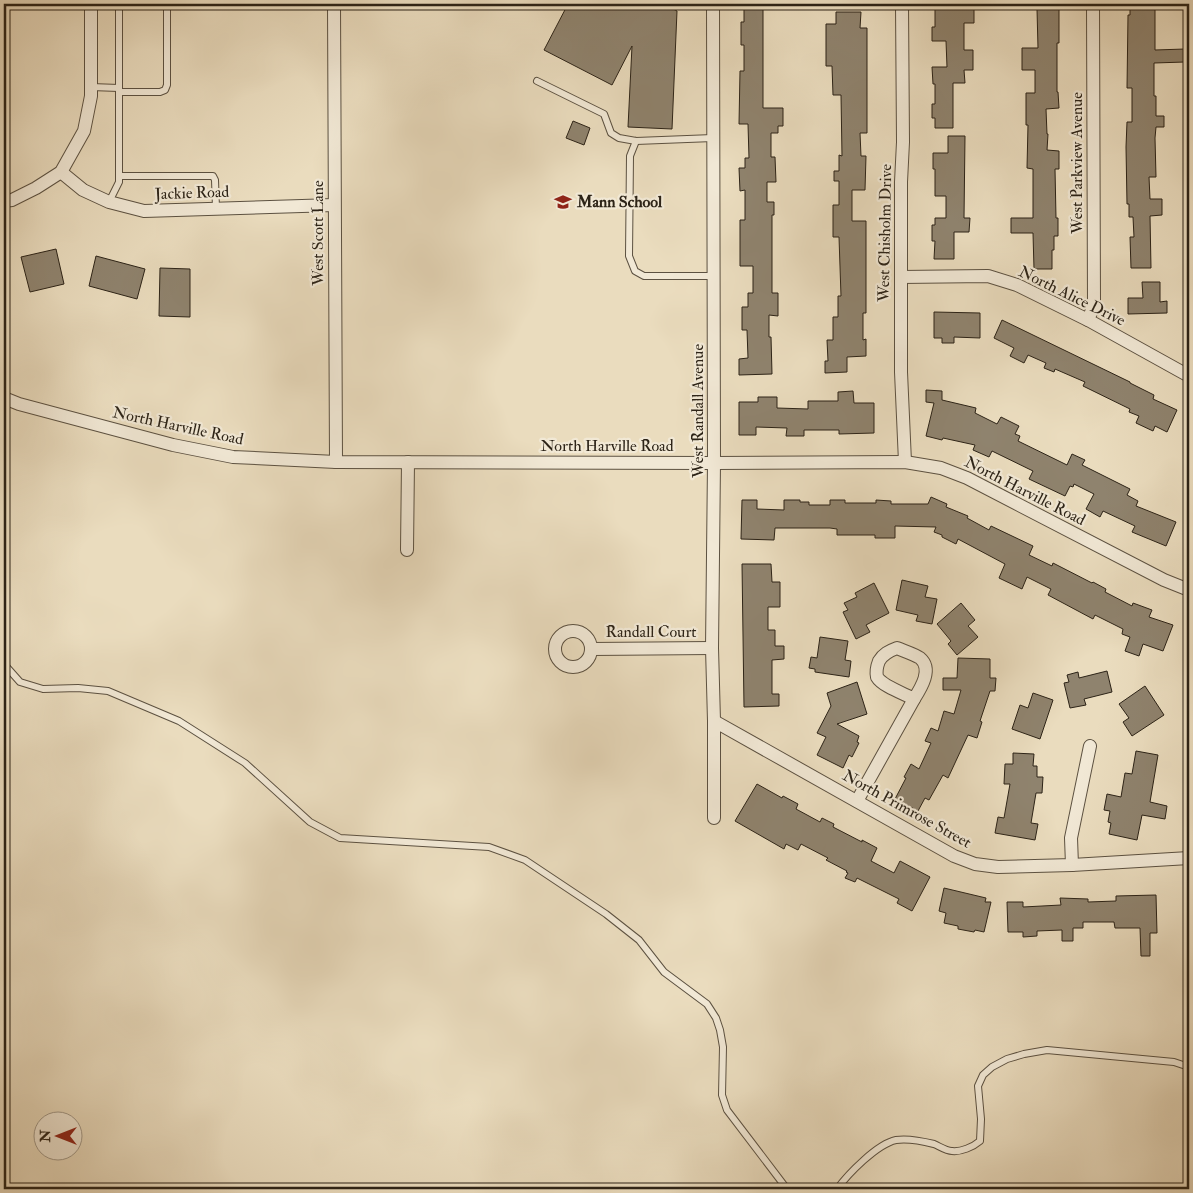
<svg xmlns="http://www.w3.org/2000/svg" width="1193" height="1193" font-family="'IM FELL Double Pica',serif">
<rect width="100%" height="100%" fill="#eadcbe"/>
<filter id="stains"><feTurbulence type="fractalNoise" baseFrequency=".004" numOctaves="4"/><feColorMatrix values="0 0 0 0 .2 0 0 0 0 .09 0 0 0 0 .02 0 0 0 .5 -.17"/></filter>
<radialGradient id="worn" r=".72"><stop offset=".6" stop-color="#630" stop-opacity="0"/><stop offset="1" stop-color="#630" stop-opacity=".3"/></radialGradient>
<g fill="#8f836e" stroke="#2c2317">
<polygon points="568,4 664,4 677,11 672,129 628,127 632,46 612,85 544,50"/>
<polygon points="935,8 974,9 974,23 964,23 964,50 973,50 973,70 964,70 965,83 953,83 953,128 935,128 935,118 932,118 932,104 935,104 935,84 933,84 932,67 947,67 946,41 932,41 932,27 935,27"/>
<polygon points="1059,8 1059,43 1057,43 1057,92 1058,92 1059,108 1046,109 1047,134 1048,134 1047,150 1059,151 1059,169 1055,169 1056,218 1058,218 1058,236 1054,236 1054,250 1052,250 1052,269 1034,269 1033,233 1011,233 1011,218 1033,218 1033,169 1027,168 1028,125 1026,125 1026,93 1035,93 1035,70 1022,70 1022,48 1038,48 1037,9"/>
<polygon points="1130,8 1155,8 1155,50 1185,49 1185,62 1154,63 1154,96 1156,96 1156,116 1164,116 1164,127 1156,127 1155,138 1156,177 1149,177 1150,199 1162,199 1162,215 1150,216 1151,268 1131,268 1130,237 1134,237 1133,217 1129,217 1129,204 1127,204 1126,147 1127,122 1132,122 1132,88 1127,88 1128,15 1130,15"/>
<polygon points="744,9 763,9 763,108 783,108 783,126 778,126 778,133 771,133 771,157 775,157 776,182 767,182 767,202 774,202 774,215 772,215 772,293 778,293 778,316 769,315 769,337 771,337 772,374 739,375 739,359 748,358 747,330 742,330 742,307 748,307 748,293 753,293 753,266 740,266 740,220 745,220 745,190 740,191 739,168 745,168 745,158 749,158 748,124 739,124 740,71 744,71 744,45 741,45 741,22 744,22"/>
<polygon points="836,12 861,12 860,28 867,28 867,133 860,133 861,156 866,156 865,190 852,190 852,221 866,221 866,313 863,313 863,340 866,339 866,356 847,357 847,372 825,373 825,361 828,361 827,340 833,340 833,317 838,317 838,296 841,296 839,237 833,237 833,205 839,205 839,181 834,181 834,171 839,171 839,155 842,156 841,95 833,95 832,66 826,66 826,24 836,24"/>
<polygon points="573,121 590,128 584,145 566,138"/>
<polygon points="948,136 965,136 964,218 970,218 969,232 954,232 954,259 934,259 935,241 932,241 932,225 935,225 935,218 946,218 946,196 935,196 935,169 933,169 933,153 948,153"/>
<polygon points="56,249 64,284 30,292 21,257"/>
<polygon points="96,256 145,269 137,299 89,286"/>
<polygon points="160,268 190,269 190,317 159,316"/>
<polygon points="1142,282 1160,282 1160,302 1167,301 1167,313 1128,314 1128,298 1143,298"/>
<polygon points="934,312 980,313 980,338 954,337 954,343 942,343 942,338 934,338"/>
<polygon points="1002,320 1130,382 1130,383 1154,395 1153,399 1177,410 1167,432 1155,426 1153,431 1136,423 1139,416 1129,412 1130,409 1083,386 1085,382 1055,369 1054,372 1044,368 1046,363 1028,355 1024,363 1010,356 1014,348 994,338"/>
<polygon points="926,390 942,391 942,400 976,408 975,413 997,424 1001,417 1019,426 1015,434 1020,436 1018,441 1067,465 1072,454 1085,460 1082,465 1130,489 1127,495 1138,501 1136,506 1176,522 1166,546 1132,532 1135,526 1103,511 1100,517 1086,509 1094,494 1074,484 1073,487 1070,486 1065,496 1029,479 1033,471 992,451 989,457 973,450 975,445 943,438 942,440 926,436 934,403 926,402"/>
<polygon points="853,391 854,403 874,403 874,433 839,434 839,430 804,430 804,436 786,436 787,428 756,427 756,435 739,435 739,402 758,402 758,397 777,397 777,408 808,409 808,401 838,401 838,392"/>
<polygon points="931,497 947,504 946,507 968,516 967,518 989,530 991,526 1033,546 1029,555 1052,566 1053,563 1092,583 1093,582 1106,589 1105,592 1132,606 1133,603 1152,610 1149,617 1173,625 1163,651 1143,644 1139,656 1125,651 1130,637 1122,634 1123,629 1095,615 1093,619 1048,595 1051,589 1027,577 1022,589 999,578 1005,564 958,539 956,544 942,537 942,535 934,532 936,527 895,526 895,538 875,538 875,535 837,535 837,529 830,528 775,528 774,540 741,539 742,500 757,500 757,509 784,510 784,500 800,500 800,502 809,502 809,505 830,505 830,500 845,500 845,503 876,503 876,500 891,501 891,504 928,504"/>
<polygon points="742,564 771,564 772,582 780,582 780,607 768,607 768,630 775,630 775,646 784,646 784,659 772,660 772,694 779,694 779,706 744,707"/>
<polygon points="902,580 928,586 925,597 937,599 932,624 916,621 918,615 896,610"/>
<polygon points="874,583 889,613 866,625 870,632 856,639 843,612 848,610 844,603 857,597 855,593"/>
<polygon points="961,603 975,620 968,626 978,637 957,655 948,644 951,641 937,624"/>
<polygon points="820,637 848,641 845,660 851,661 849,677 815,672 815,669 809,668 811,657 817,658"/>
<polygon points="958,658 990,659 990,678 996,678 995,691 990,691 980,721 982,722 977,738 968,735 948,778 943,775 929,800 925,798 918,811 895,799 906,778 904,777 911,764 919,769 931,743 925,741 931,728 938,731 944,711 954,714 961,690 943,690 943,678 957,678"/>
<polygon points="1107,671 1112,692 1084,699 1086,705 1070,708 1064,683 1069,682 1067,675 1078,672 1079,678"/>
<polygon points="857,682 867,714 837,724 859,736 857,742 859,743 852,757 849,755 843,768 817,755 826,737 817,733 831,706 827,693"/>
<polygon points="1145,686 1164,715 1132,736 1123,722 1129,718 1119,704"/>
<polygon points="1033,693 1053,700 1040,739 1012,729 1020,705 1028,708"/>
<polygon points="1136,751 1158,755 1150,802 1167,806 1165,819 1142,815 1137,840 1109,834 1111,823 1108,822 1110,811 1104,810 1107,794 1121,797 1125,773 1132,774"/>
<polygon points="1013,753 1034,754 1033,766 1037,766 1037,777 1043,777 1042,793 1036,793 1031,823 1038,824 1035,840 995,833 998,817 1004,818 1010,784 1004,784 1005,764 1013,764"/>
<polygon points="757,784 782,798 783,796 798,804 796,809 820,822 822,818 834,824 833,827 862,842 862,840 877,848 871,861 894,873 900,861 930,877 912,911 897,903 899,899 857,878 855,882 845,878 848,873 846,872 847,871 826,860 828,858 801,844 798,850 786,844 784,849 735,821"/>
<polygon points="944,888 986,898 985,902 991,902 984,932 975,930 974,932 958,929 958,926 944,923 946,913 939,911"/>
<polygon points="1156,895 1157,933 1150,933 1150,956 1141,956 1140,928 1115,928 1114,922 1083,922 1083,928 1073,928 1073,941 1062,941 1062,930 1037,931 1037,936 1023,937 1023,932 1008,932 1007,902 1023,902 1023,907 1061,905 1060,898 1088,899 1088,902 1116,901 1116,896"/>
</g>
<g fill="none" stroke-linecap="round" stroke-linejoin="round">
<g stroke="#5c5141" stroke-width="8">
<g id="lane">
<polyline points="537,81 604,114 611,133 619,138 636,141 713,138"/>
<polyline points="91,87 119,88"/>
<polyline points="119,92 160,92 165,90 167,85 167,4"/>
<polyline points="636,141 630,156 629,256 635,271 644,276 714,276"/>
<polyline points="119,176 213,176 215,180 216,208"/>
<polyline points="109,202 119,182 119,4"/>
<polyline points="4,664 20,682 43,689 78,688 108,691 179,721 245,763 310,822 340,838 489,847 525,860 606,914 639,940 664,972 707,1004 716,1018 720,1030 723,1047 722,1095 727,1110 787,1189"/>
<path d="M837,1189C848,1174 877,1144 896,1140C908,1138 922,1141 934,1144C939,1146 946,1151 952,1151C961,1152 973,1147 980,1141L981,1119L978,1086L983,1075L992,1067L1007,1059L1024,1054L1047,1050L1174,1062L1189,1067"/>
</g>
</g>
<g stroke="#5c5141" stroke-width="14">
<g id="street">
<polyline points="334,4 336,462"/>
<polyline points="713,4 714,463 712,648 714,721 714,818"/>
<polyline points="902,4 903,142 901,182 901,372 905,462"/>
<polyline points="61,172 83,190 109,202 144,211 334,205"/>
<polyline points="4,201 12,200 36,188 61,172 84,131 91,96 91,4"/>
<polyline points="901,277 988,276 1017,285 1088,320 1189,376"/>
<polyline points="1088,320 1094,305 1093,4"/>
<polyline points="4,398 19,404 173,445 233,457 336,462 714,463 905,462 941,468 967,478 1164,580 1189,590"/>
<polyline points="407,550 408,462"/>
<circle cx="573" cy="649" r="18"/>
<path d="M897,648C904,651 914,654 920,658C933,669 921,688 914,699C905,694 882,686 877,677C876,672 877,666 879,661C883,654 889,651 897,648Z"/>
<polyline points="591,649 712,648"/>
<polyline points="714,721 954,856 975,864 998,867 1072,865 1189,858"/>
<polyline points="857,801 914,699"/>
<polyline points="1072,865 1071,838 1090,746"/>
</g>
</g>
<use href="#lane" stroke="#f1e8d5" stroke-width="6"/>
<use href="#street" stroke="#f1e8d5" stroke-width="12"/>
</g>
<defs>
<g id="school-bare" transform="scale(1.35)"><path d="M0-5L7-2L0 1L-7-2ZM-4 1L0 2.5L4 1V4Q0 6-4 4Z" fill="#8f2418" stroke="#f1e8d5" stroke-width="2.5" paint-order="stroke"/></g>
</defs>
<g fill-rule="evenodd">
<use href="#school-bare" x="563" y="202"/>
</g>
<g text-anchor="middle" dominant-baseline="central" stroke-width="4.5" stroke-linejoin="round" paint-order="stroke">
<g font-size="16" fill="#2c2317" stroke="#f1e8d5">
<text transform="translate(1077 163) rotate(-90)">West Parkview Avenue</text>
<text transform="translate(192 193) rotate(-2)">Jackie Road</text>
<text transform="translate(318 233) rotate(-90)">West Scott Lane</text>
<text transform="translate(885 233) rotate(-89)">West Chisholm Drive</text>
<text transform="translate(1072 296) rotate(26)">North Alice Drive</text>
<text transform="translate(698 411) rotate(-90)">West Randall Avenue</text>
<text transform="translate(178 426) rotate(12)">North Harville Road</text>
<text x="607" y="446">North Harville Road</text>
<text transform="translate(1025 491) rotate(27)">North Harville Road</text>
<text x="651" y="632">Randall Court</text>
<text transform="translate(907 809) rotate(29)">North Primrose Street</text>
</g>
<g font-size="16" font-weight="bold" fill="#2c2317" stroke="#f1e8d5" text-anchor="start">
<text x="577" y="202">Mann School</text>
</g>
</g>
<rect width="1193" height="1193" fill="none" stroke="#eadcbe" stroke-width="20"/>
<rect x="5" y="5" width="1183" height="1183" fill="none" stroke="#2c2317" stroke-width="2.5"/>
<rect x="10" y="10" width="1173" height="1173" fill="none" stroke="#2c2317"/>
<g transform="translate(58 1136) rotate(270)"><circle r="24" fill="#f1e8d5" stroke="#a29989"/>
<path d="M0-4L9 19L0 12L-9 19Z" fill="#8f2418"/>
<text y="-8" font-size="14" font-weight="bold" text-anchor="middle" fill="#2c2317">N</text>
</g>
<rect width="100%" height="100%" filter="url(#stains)"/>
<rect width="100%" height="100%" fill="url(#worn)"/>
</svg>
